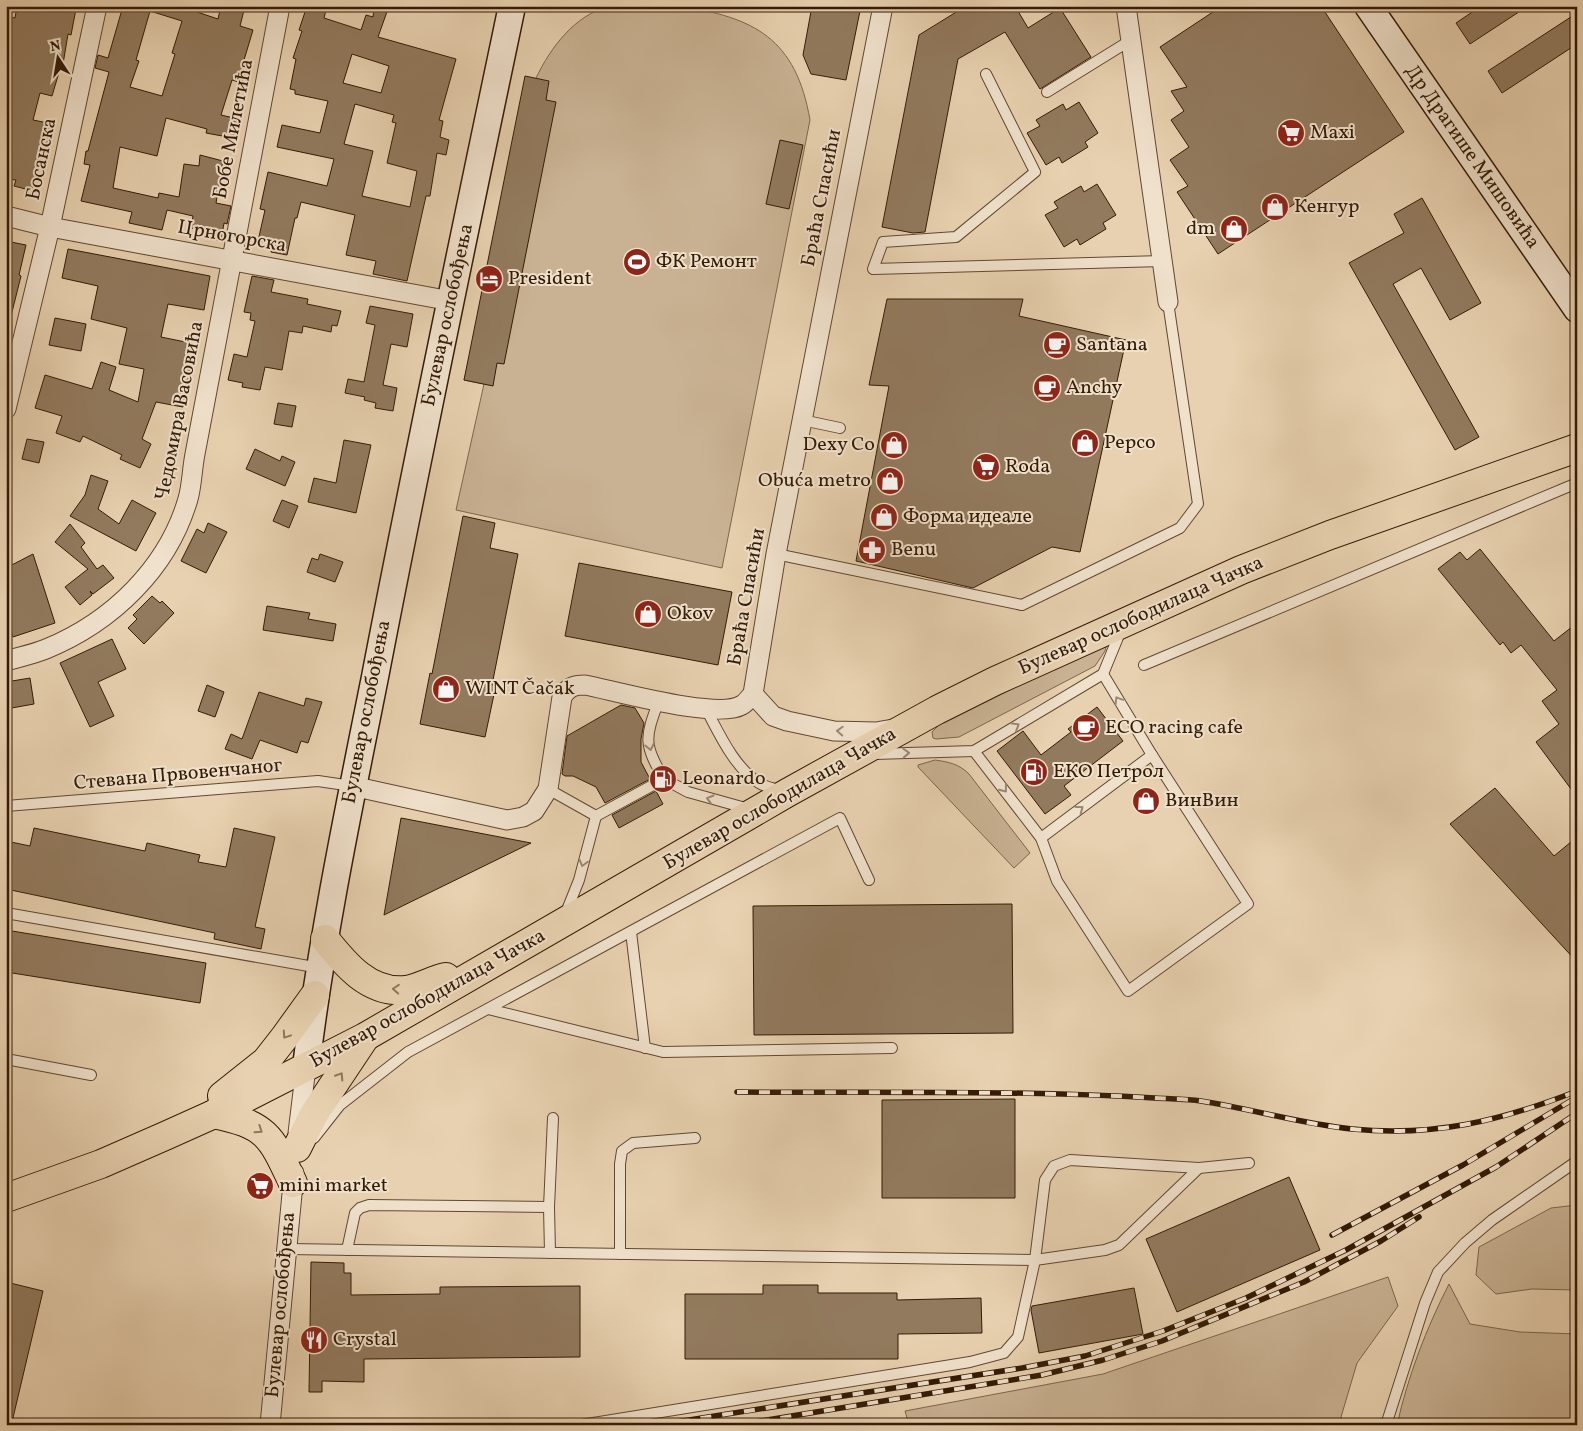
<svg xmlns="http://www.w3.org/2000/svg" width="1583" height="1431" font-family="Vollkorn,serif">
<rect width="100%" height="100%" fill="#e8d1b0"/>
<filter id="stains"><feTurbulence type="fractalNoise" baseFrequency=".004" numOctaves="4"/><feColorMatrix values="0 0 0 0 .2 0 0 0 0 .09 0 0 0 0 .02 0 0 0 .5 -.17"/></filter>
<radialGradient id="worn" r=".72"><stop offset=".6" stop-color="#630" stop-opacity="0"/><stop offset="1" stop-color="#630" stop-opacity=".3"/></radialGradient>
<g fill="#c9b293" stroke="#7e664c">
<path d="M609,6C632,6 656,3 678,6C755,17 796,39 810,120L722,568L456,510L484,384L464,380L536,78C551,47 574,16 609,6Z"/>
<polygon points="1098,646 1106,647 1105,651 1095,666 959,737 936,739 933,738 932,732 939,725"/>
<path d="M935,760C949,762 959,764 969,774L1030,853L1014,868L918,767V765Z"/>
<polygon points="1577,1205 1577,1290 1532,1289 1496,1294 1476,1275 1479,1247 1551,1208"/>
<polygon points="1388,1277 1398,1306 1357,1363 1341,1417 1344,1425 909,1425 905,1411 1103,1374"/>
<path d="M1449,1284L1470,1324L1520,1332L1577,1334V1425H1397C1408,1376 1426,1329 1449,1284Z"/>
</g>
<g fill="#927a5e" stroke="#341b06" fill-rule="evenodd">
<polygon points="17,6 59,6 76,9 71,35 68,34 62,70 60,69 52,96 40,93 33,120 53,124 49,147 44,146 33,191 14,186 16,180 6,179 6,32 10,17 15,18"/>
<path d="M123,6H179L218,19L221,6H245L240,26L253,30L244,60L248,61L242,83L232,80L221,115L238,119L233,138L206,133L207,129L166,118L157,156L120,147L113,188L158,198L159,193L179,197L184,164L199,166L200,155L223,161L216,203L231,206L227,224L224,223L221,241L201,236L202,230L191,228L193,216L167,210L162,230L129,223L132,212L81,201L90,165L84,164L86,151H88L109,72L95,68L98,55L108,58ZM150,11L182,21L172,53L175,54L162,96L130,87L139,61L136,60Z"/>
<path d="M307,6H327L324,18L361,30L366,15L373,17L374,6H389L378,37L456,59L439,120L443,121L440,137L449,140L446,155L437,153L430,196H426L407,281L373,274L376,261L346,255L355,215L301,202L297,218H295L287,255L271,252L273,244L258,241L265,210L260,209L268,172L327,186L334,159L277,147L282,125L320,133L328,101L295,94V90L290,89L296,59L293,58L302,31L299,30ZM352,54L389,66L381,93L343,83ZM355,104L394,115L392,122L396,123L387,163L417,171L410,207L362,196L373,151L344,144Z"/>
<polygon points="812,6 861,6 846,80 811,74 803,55"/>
<polygon points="966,6 1015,6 1028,28 1060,8 1091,57 1040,89 1005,32 958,59 925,232 913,233 882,227 919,35"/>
<polygon points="1222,6 1321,6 1404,132 1218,254 1177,192 1188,186 1170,160 1189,147 1171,120 1184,111 1171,91 1187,87 1160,47"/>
<polygon points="1481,6 1528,6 1470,44 1456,23"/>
<polygon points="1577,13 1577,44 1502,93 1488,71"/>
<polygon points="525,76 549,81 546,100 556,102 504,364 497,363 493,386 464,380"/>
<polygon points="1079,102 1098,133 1085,142 1088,147 1062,163 1059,157 1046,165 1027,133 1040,126 1036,120 1063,104 1066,110"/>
<polygon points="780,140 803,145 789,209 766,204"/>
<polygon points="1097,184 1116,215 1103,223 1106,229 1080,245 1077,239 1064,247 1045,215 1058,208 1054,202 1081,186 1084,192"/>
<polygon points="1422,198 1481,303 1450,320 1421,268 1393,284 1479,437 1455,450 1349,263 1404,233 1394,214"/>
<polygon points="6,241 26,245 19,275 21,276 11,316 6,315"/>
<polygon points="68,249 210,276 204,310 168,304 161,337 195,344 183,407 156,402 142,439 151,444 140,468 120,459 122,455 83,436 80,442 56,433 62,416 35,408 45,375 92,389 101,362 116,367 109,390 138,402 144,369 119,364 127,328 91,319 98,286 62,278"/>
<polygon points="252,276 274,280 271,292 308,299 307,304 341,311 337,326 332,325 331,332 303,326 302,333 289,331 282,370 265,367 260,390 242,387 243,383 228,380 234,354 247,357 255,321 250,320 251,313 244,312"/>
<polygon points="887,299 1023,299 1019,316 1126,340 1080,552 1052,547 973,588 856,561 889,386 869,385"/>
<polygon points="370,306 413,314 407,347 391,344 383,385 397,388 393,411 375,408 376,403 364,400 365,397 345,393 348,379 364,382 375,325 366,323"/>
<polygon points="55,318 86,324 81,351 49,345"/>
<polygon points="278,403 296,406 292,427 274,424"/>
<polygon points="27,439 44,442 39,463 22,459"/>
<polygon points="344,440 371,445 356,513 308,502 314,478 336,483"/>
<polygon points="255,449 280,461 282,456 295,462 285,486 246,469"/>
<polygon points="91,475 108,481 98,509 119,524 132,500 156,513 136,551 70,516 85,495"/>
<polygon points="282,500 298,506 289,528 273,521"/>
<polygon points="463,516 495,523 490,548 518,554 492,685 496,685 485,737 420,724 430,673 432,674"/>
<polygon points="208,523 227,532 206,573 181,561 197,529 204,533"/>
<polygon points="70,524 85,543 81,547 97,569 103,565 114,578 93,594 90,591 92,595 80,605 65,587 88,569 55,542"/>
<polygon points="1480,549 1554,641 1577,623 1577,797 1536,742 1559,724 1542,701 1557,690 1521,645 1511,653 1503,642 1500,645 1438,569 1460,552 1467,560"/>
<polygon points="33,554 55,623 13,637 6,616 6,568"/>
<polygon points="320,554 343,562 335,582 307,572 312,558 318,560"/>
<polygon points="579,563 732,592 718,665 565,636"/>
<polygon points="152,596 160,603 162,601 174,613 144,644 128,628 137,619 133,615"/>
<polygon points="267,606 310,613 308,619 336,624 333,641 263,630"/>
<polygon points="112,639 126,669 98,682 114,716 90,727 60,663"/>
<polygon points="30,678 34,704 6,709 6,682"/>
<polygon points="207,685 224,692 215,717 198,711"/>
<polygon points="259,692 304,706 306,698 322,702 308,743 301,741 297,753 260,740 252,759 225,749 231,734 242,739"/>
<polygon points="621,705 635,708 644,723 641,739 641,762 650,779 605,803 596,787 573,776 565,776 562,774 567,736"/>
<polygon points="1097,707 1123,741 1064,786 1071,795 1045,814 997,751 1023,731 1041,755 1071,732 1068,729"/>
<polygon points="1495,788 1554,856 1577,837 1577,962 1450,824"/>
<polygon points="656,791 663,804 619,828 612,815"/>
<polygon points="401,818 531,843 384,915"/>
<polygon points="34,828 145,851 147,843 200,855 198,862 226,867 234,828 275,837 255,927 265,929 261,949 214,939 215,933 6,889 6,841 30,846"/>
<polygon points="1012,904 1013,1033 754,1035 753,906"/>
<polygon points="6,930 206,963 200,1003 6,972"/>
<polygon points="1015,1099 1015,1198 882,1198 882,1100"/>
<polygon points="1289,1177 1320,1250 1177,1312 1146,1239"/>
<polygon points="311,1262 344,1263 344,1273 351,1273 351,1295 440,1294 440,1287 580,1286 580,1357 364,1359 364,1382 322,1381 322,1392 309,1392"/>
<polygon points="6,1282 43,1291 12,1422 6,1422"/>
<polygon points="763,1285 818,1285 818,1293 897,1293 897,1300 981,1298 982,1333 898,1334 898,1359 685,1359 685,1294 763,1294"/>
<polygon points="1134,1288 1143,1334 1039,1353 1031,1310 1032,1306"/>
</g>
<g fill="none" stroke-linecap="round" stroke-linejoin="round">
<g stroke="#614830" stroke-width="12">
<g id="lane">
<polyline points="986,74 1035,172 956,237 883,242 873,269 1163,261"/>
<polyline points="1047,92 1131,40"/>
<polyline points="802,420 840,428"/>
<polyline points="776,554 1022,605 1180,528 1198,504 1168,302"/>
<polyline points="1144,665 1577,483"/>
<path d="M706,709C720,735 734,767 759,783C765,787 774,788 781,791"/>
<polyline points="974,751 1041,838 1057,881 1128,991 1248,904 1152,755 1103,674"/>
<polyline points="874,754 974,751 1103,674 1121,630"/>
<polyline points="664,779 688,792 749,809"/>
<path d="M548,789L596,816L664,779C643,743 645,738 659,700"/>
<polyline points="6,806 318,781 352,786"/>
<polyline points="1041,838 1152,755"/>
<polyline points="6,913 320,968"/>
<polyline points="565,915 579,880 596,816"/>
<polyline points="631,932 645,1048"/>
<polyline points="488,1009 663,1052 892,1048"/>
<polyline points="6,1059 91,1075"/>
<polyline points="314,1138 340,1105 408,1052 840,818 869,880"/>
<polyline points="549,1207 553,1118"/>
<polyline points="287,1249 1035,1260 1105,1250 1119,1245 1199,1168"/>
<polyline points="347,1250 355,1213 360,1208 369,1205 549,1207 550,1253"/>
<polyline points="620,1254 620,1164 622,1151 633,1143 695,1138"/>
<polyline points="581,1425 970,1362 1004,1353 1018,1337 1035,1260 1045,1180 1054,1166 1070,1160 1199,1168 1249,1163"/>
<polyline points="1386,1425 1425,1303 1438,1272 1465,1243 1492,1220 1577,1161"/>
</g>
</g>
<g stroke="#614830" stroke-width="21">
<g id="street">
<polyline points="1126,6 1168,302"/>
<polyline points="6,216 50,227 451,301"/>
<polyline points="6,409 50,227 97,6"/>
<path d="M6,661C19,657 34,654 46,649C112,622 168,568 188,499C192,485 192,469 195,454L280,6"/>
<polyline points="753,694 773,716 787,721 834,731 876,732 893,729"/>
<path d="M352,786L507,820L523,817L534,811L548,789L562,697C568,687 574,685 585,685C616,691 718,720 742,705C746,703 750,697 753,694L776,554L883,6"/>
<polyline points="298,1133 306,1067"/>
<polyline points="270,1425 294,1173"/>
</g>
</g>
<g stroke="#341b06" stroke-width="29">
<g id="secondary">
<polyline points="1368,6 1577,309"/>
<path d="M306,1067C322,936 349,807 375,677C418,453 465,230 512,6"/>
</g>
</g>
<g stroke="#341b06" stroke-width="30">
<g id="primary">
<path d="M325,939C345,964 369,994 406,990C420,988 432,980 446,977"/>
<polyline points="222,1096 266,1061 284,1038 315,995"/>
<path d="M214,1114C267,1125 271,1136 293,1183"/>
<polyline points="297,1148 314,1114 364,1039"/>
<polyline points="6,1198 101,1164 165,1136 214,1114 365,1037 787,793 937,710 995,681 1241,570 1330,535 1577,448"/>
</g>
</g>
<use href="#lane" stroke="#f0e1cc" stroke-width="10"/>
<use href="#street" stroke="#f0e1cc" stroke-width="19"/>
<use href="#secondary" stroke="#f0e1cc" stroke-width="26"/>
<use href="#primary" stroke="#e8d1b0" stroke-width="28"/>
<g stroke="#341b06" stroke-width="5.5">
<g id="rail">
<path d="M737,1092C876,1093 1016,1090 1155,1098C1170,1099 1186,1099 1201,1101C1252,1109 1302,1124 1352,1129C1434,1137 1501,1121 1577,1091"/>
<polyline points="1332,1235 1463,1165 1577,1097"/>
<polyline points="657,1425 1022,1368 1085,1356 1163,1331 1246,1298 1346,1250 1496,1167 1577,1113"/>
<polyline points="737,1425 1042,1375 1103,1360 1162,1341 1304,1282 1381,1241 1419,1217"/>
</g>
</g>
<use href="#rail" stroke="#f0e1cc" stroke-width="4" stroke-dasharray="11" stroke-linecap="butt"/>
</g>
<defs><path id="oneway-chevron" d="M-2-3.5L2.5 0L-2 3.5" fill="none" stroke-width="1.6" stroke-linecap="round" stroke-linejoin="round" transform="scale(1.25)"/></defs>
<g stroke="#9b8873">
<use href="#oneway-chevron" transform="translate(1118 700) rotate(-121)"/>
<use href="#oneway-chevron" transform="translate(1016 726) rotate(-31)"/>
<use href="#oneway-chevron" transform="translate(840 731) rotate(-177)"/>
<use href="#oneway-chevron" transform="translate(650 747) rotate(78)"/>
<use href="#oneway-chevron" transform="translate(906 753) rotate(-2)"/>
<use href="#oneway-chevron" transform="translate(1004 789) rotate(52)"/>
<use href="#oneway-chevron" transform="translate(710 799) rotate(-164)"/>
<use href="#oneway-chevron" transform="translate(1080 809) rotate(-37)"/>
<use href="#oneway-chevron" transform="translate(583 863) rotate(105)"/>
</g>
<g stroke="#8e765b">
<use href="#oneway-chevron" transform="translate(396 989) rotate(-175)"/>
<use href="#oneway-chevron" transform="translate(286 1035) rotate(124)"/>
<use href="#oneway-chevron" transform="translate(340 1076) rotate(-57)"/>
<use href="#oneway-chevron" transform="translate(259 1130) rotate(34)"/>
</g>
<defs>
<g id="supermarket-disc" transform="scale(1.4375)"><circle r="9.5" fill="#8f2418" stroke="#f0e1cc"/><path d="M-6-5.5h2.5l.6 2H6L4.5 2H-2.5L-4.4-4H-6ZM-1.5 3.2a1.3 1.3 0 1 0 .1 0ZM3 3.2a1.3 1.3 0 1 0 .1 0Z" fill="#fff"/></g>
<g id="shop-disc" transform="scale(1.4375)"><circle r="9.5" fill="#8f2418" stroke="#f0e1cc"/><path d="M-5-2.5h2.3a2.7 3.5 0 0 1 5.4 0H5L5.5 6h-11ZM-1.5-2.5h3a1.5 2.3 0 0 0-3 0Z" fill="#fff"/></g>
<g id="stadium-disc" transform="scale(1.4375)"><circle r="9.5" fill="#8f2418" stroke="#f0e1cc"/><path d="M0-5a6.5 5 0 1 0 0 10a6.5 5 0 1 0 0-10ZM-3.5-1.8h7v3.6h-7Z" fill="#fff"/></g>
<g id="hotel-disc" transform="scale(1.4375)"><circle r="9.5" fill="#8f2418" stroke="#f0e1cc"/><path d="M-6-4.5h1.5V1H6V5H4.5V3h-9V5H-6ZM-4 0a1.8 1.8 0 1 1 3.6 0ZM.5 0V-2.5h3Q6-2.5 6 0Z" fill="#fff"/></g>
<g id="cafe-disc" transform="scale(1.4375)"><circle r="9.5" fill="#8f2418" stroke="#f0e1cc"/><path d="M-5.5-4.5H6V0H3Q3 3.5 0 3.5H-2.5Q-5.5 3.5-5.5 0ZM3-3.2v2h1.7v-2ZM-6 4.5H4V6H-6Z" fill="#fff"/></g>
<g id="pharmacy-disc" transform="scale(1.4375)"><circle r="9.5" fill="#8f2418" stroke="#f0e1cc"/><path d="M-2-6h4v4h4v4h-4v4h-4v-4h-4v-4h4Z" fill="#fff"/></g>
<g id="fuel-disc" transform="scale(1.4375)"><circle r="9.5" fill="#8f2418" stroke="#f0e1cc"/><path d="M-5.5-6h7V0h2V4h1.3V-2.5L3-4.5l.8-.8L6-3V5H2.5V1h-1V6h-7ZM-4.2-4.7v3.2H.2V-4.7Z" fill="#fff"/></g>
<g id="restaurant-disc" transform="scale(1.4375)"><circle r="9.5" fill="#8f2418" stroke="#f0e1cc"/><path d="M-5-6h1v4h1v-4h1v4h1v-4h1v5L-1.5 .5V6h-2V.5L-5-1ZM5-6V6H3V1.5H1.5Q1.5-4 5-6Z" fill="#fff"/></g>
</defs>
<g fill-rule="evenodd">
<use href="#supermarket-disc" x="1291" y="133"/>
<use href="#shop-disc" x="1275" y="207"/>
<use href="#shop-disc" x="1234" y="229"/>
<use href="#stadium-disc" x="637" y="262"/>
<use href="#hotel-disc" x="489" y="279"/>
<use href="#cafe-disc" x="1057" y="345"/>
<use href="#cafe-disc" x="1047" y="388"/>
<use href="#shop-disc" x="1085" y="443"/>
<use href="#shop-disc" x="894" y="445"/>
<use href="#supermarket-disc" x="986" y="467"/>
<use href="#shop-disc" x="890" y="481"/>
<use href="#shop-disc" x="884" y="517"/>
<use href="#pharmacy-disc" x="872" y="550"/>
<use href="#shop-disc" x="648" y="614"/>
<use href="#shop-disc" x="446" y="689"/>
<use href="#cafe-disc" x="1086" y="728"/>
<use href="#fuel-disc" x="1034" y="772"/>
<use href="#fuel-disc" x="663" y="779"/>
<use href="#shop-disc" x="1146" y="801"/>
<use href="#supermarket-disc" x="260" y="1186"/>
<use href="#restaurant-disc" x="314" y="1340"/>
</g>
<g text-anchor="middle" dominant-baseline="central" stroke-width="4" stroke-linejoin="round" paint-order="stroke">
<g font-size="20" fill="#341b06" stroke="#f0e1cc">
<text transform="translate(234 129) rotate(-79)">Бобе Милетића</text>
<text transform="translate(1472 157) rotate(55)">Др Драгише Мишовића</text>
<text transform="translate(42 159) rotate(-78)">Босанска</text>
<text transform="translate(822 198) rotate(-79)">Браћа Спасићи</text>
<text transform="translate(232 237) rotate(10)">Црногорска</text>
<text transform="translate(448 315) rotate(-78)">Булевар ослобођења</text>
<text transform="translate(180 411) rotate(-79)">Чедомира Васовића</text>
<text transform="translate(747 597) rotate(-80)">Браћа Спасићи</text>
<text transform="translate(1141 616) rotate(-24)">Булевар ослободилаца Чачка</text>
<text transform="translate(367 712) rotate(-79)">Булевар ослобођења</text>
<text transform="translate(178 775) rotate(-5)">Стевана Првовенчаног</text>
<text transform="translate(780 799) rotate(-30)">Булевар ослободилаца Чачка</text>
<text transform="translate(428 999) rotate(-29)">Булевар ослободилаца Чачка</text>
<text transform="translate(281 1305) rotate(-85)">Булевар ослобођења</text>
</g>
<g font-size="20" fill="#341b06" stroke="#f0e1cc" text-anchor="start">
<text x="1310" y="133">Maxi</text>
<text x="1294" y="207">Кенгур</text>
<text x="1215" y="229" text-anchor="end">dm</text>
<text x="656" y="262">ФК Ремонт</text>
<text x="508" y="279">President</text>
<text x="1076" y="345">Santana</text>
<text x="1066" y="388">Anchy</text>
<text x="1104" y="443">Pepco</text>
<text x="875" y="445" text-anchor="end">Dexy Co</text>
<text x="1005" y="467">Roda</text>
<text x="871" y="481" text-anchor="end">Obuća metro</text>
<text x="903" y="517">Форма идеале</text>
<text x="891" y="550">Benu</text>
<text x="667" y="614">Okov</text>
<text x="465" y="689">WINT Čačak</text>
<text x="1105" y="728">ECO racing cafe</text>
<text x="1053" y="772">ЕКО Петрол</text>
<text x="682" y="779">Leonardo</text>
<text x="1165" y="801">ВинВин</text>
<text x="279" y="1186">mini market</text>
<text x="333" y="1340">Crystal</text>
</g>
</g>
<rect width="1583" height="1431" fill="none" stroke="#e8d1b0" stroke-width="25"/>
<rect x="8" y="8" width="1568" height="1416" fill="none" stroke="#341b06" stroke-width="2.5"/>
<rect x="12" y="12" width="1558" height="1406" fill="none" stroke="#341b06"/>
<g transform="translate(58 58) rotate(348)" stroke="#f0e1cc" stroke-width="4" paint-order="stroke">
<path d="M0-4L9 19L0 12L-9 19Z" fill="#341b06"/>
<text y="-8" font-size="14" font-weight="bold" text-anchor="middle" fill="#341b06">N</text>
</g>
<rect width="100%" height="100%" filter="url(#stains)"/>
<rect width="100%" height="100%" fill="url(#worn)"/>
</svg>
